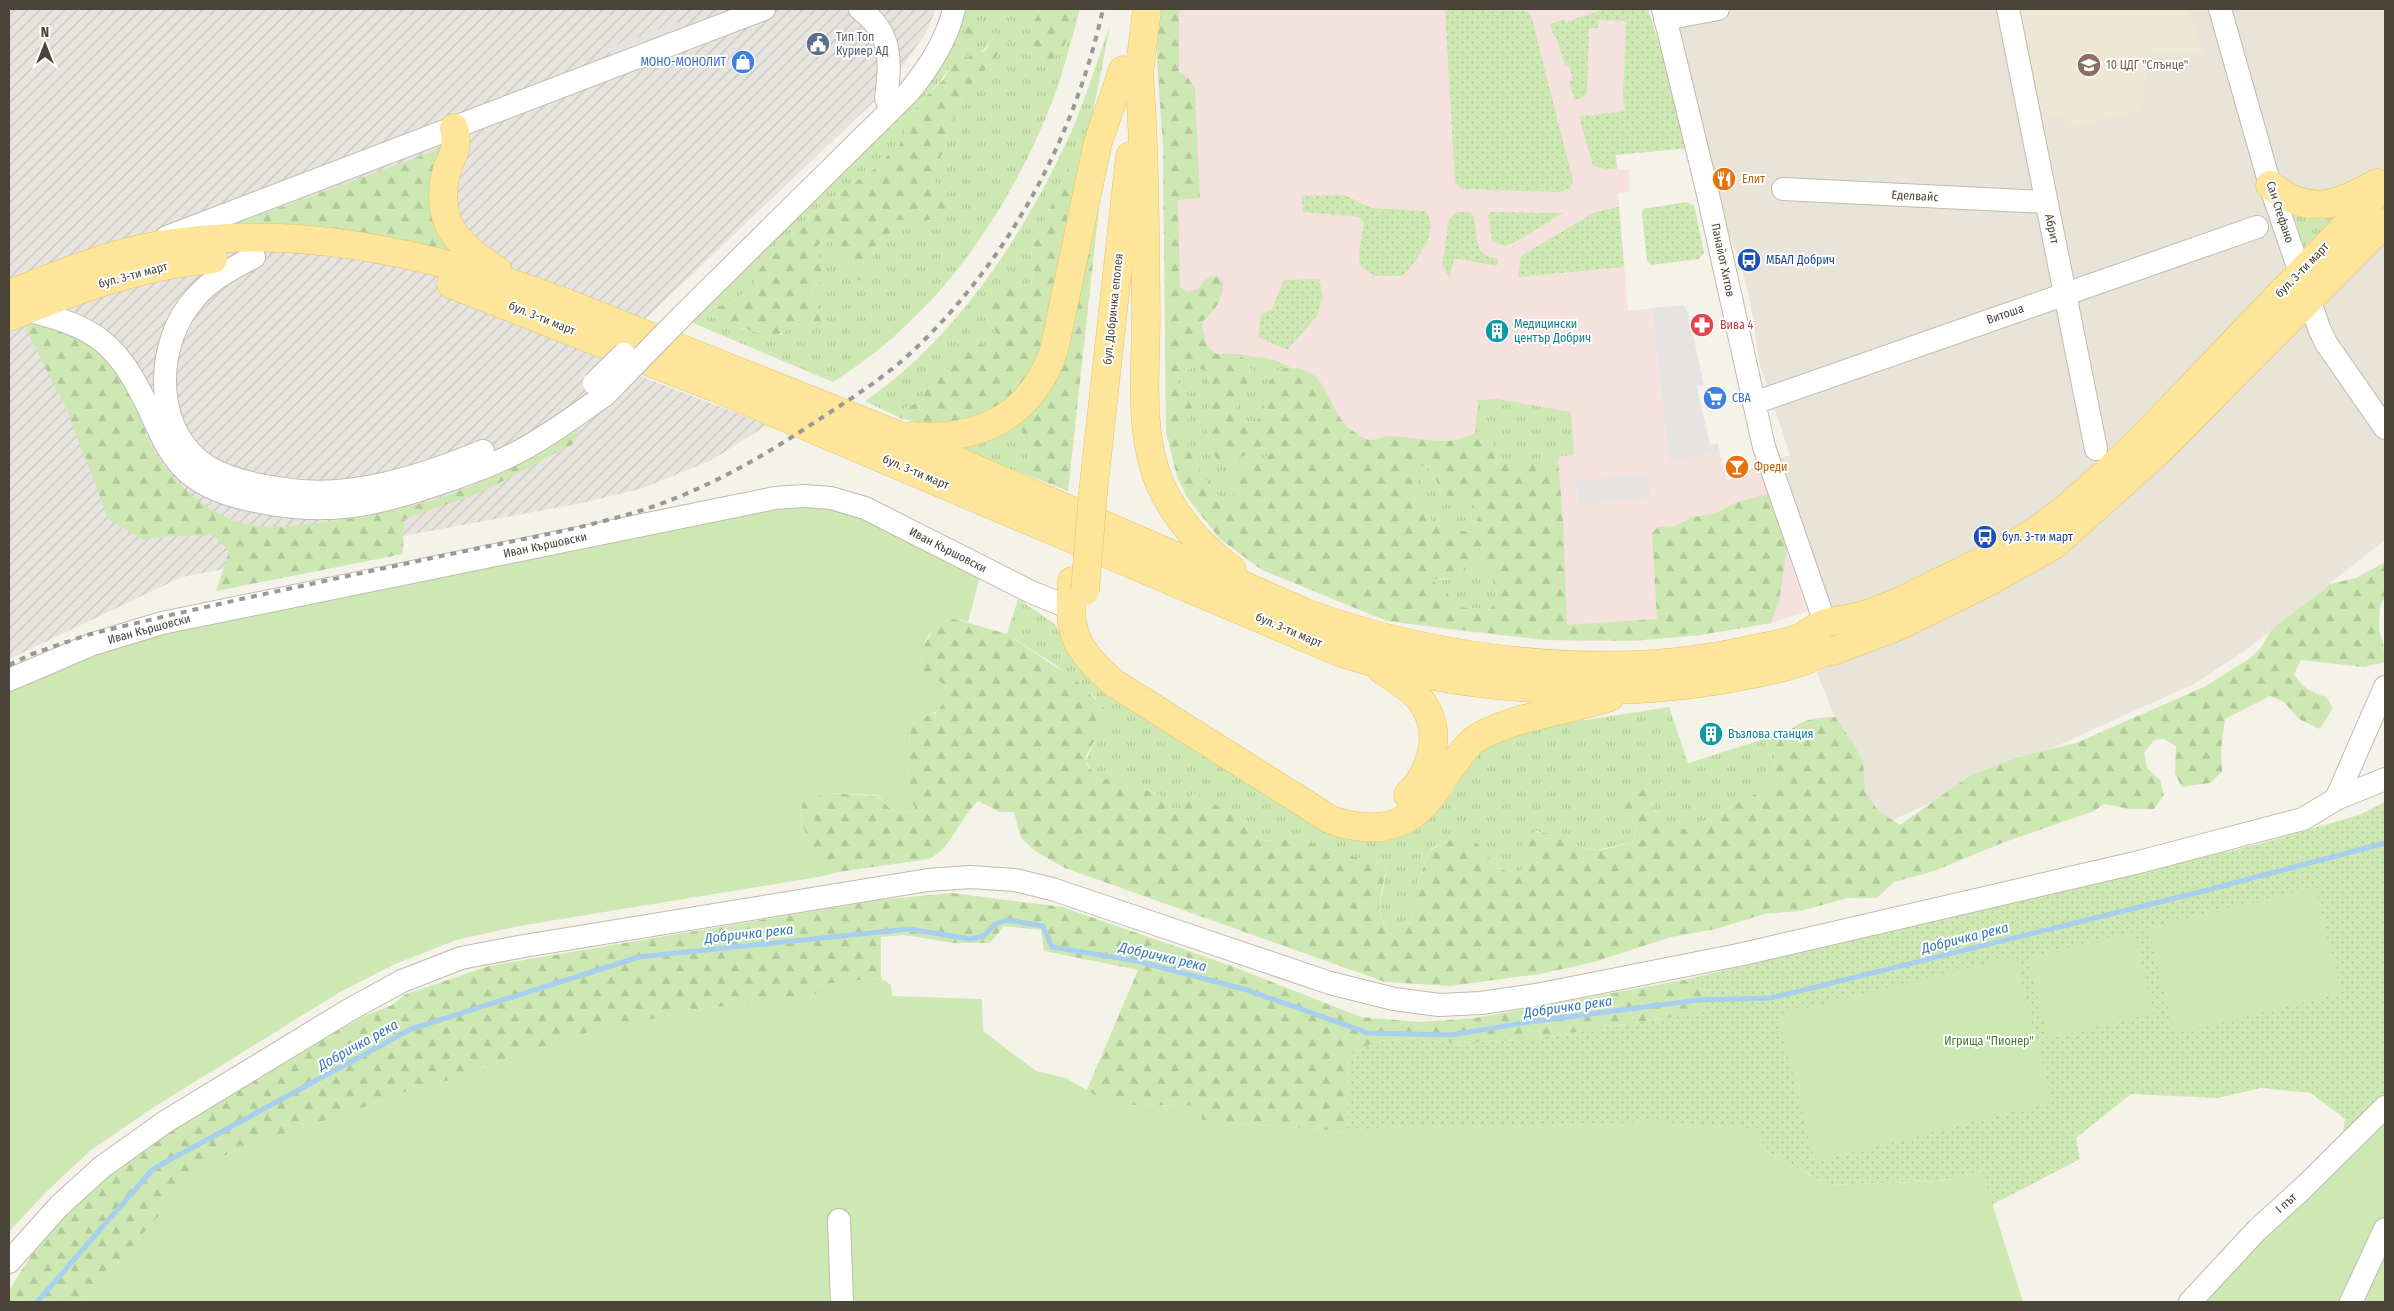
<svg xmlns="http://www.w3.org/2000/svg" width="2394" height="1311" font-family="'Fira Sans Condensed',sans-serif">
<defs>
<pattern id="industrial-furrows" width="10" height="10" patternUnits="userSpaceOnUse" patternTransform="scale(1.25)"><rect width="10" height="10" fill="#e7e3de"/><path d="M-1 1l2-2M0 10L10 0M9 11l2-2" fill="none" stroke="#c8c4bf"/></pattern>
<pattern id="grass-tufts" width="24" height="20" patternUnits="userSpaceOnUse" patternTransform="scale(1.25)"><rect width="24" height="20" fill="#cee8b3"/><path d="M3 7l-1-3M5 7V3M7 7l1-3M15 17l-1-3M17 17v-4M19 17l1-3" fill="none" stroke="#b2c89b"/></pattern>
<pattern id="forest-firs" width="22" height="20" patternUnits="userSpaceOnUse" patternTransform="scale(1.25)"><rect width="22" height="20" fill="#cee8b3"/><path d="M5 1l3.5 6h-7zM16 11l3.5 6h-7z" fill="#b2c89b"/></pattern>
<pattern id="park-dots" width="8" height="8" patternUnits="userSpaceOnUse" patternTransform="scale(1.25)"><rect width="8" height="8" fill="#cee8b3"/><path d="M2 2h.1M6 6h.1" fill="none" stroke="#b2c89b" stroke-width="1.8" stroke-linecap="round"/></pattern>
</defs>
<rect width="100%" height="100%" fill="#f5f2ea"/>
<polygon fill="#e8e4d8" points="1672,9 2385,9 2385,540 2246,650 2194,684 1879,826 1817,673 1828,667 1759,466 1790,455 1760,365 1750,300 1739,259 1717,207"/>
<polygon fill="url(#industrial-furrows)" points="9,9 936,9 926,33 884,92 601,361 767,425 710,461 640,489 582,503 182,577 9,659"/>
<polygon fill="#ede7d4" points="2020,9 2189,9 2203,54 2148,54 2142,110 2065,129 2062,115 2044,119 2045,133"/>
<polygon fill="#f5e2de" points="1157,9 1648,9 1687,148 1616,155 1617,169 1629,169 1630,192 1618,193 1628,311 1652,308 1669,460 1720,453 1727,481 1759,466 1807,611 1771,623 1700,635 1633,641 1545,640 1461,631 1387,621 1262,570 1220,539 1187,497 1177,476 1166,432 1163,146 1157,70"/>
<g fill="url(#grass-tufts)" fill-rule="evenodd">
<path d="M965,9H1042L1031,27L1072,21L1073,9H1080C1070,45 1061,82 1046,117C1002,223 931,321 833,382L688,321L921,94ZM995,35L1010,41L967,90L948,128L945,149L931,176L943,194L930,221L897,220L885,242L873,251L871,266L852,276L832,242L825,240L816,247C816,258 829,268 822,278C819,283 815,286 812,291L818,307L819,317L788,328L781,335C756,332 729,329 708,314L712,308L731,303L753,287L760,268L818,208L883,163C888,155 894,152 899,145C909,133 908,115 919,103C937,85 943,80 955,57C975,61 985,51 995,35Z"/>
<path d="M1110,26L1082,168L1070,164L1031,250L1034,276L1029,284L1019,288L1006,285L982,313L997,333L988,347L969,339L953,354V365L946,371L925,379L924,399L900,411V418L865,401C959,337 1030,226 1075,123C1088,91 1098,58 1110,26Z"/>
<polygon points="1105,150 1093,263 1088,260 1082,262"/>
<polygon points="2292,208 2338,215 2305,254"/>
<polygon points="1237,354 1275,360 1291,367 1279,369 1270,381 1265,413 1256,422 1242,423 1235,414 1238,395 1251,380 1246,360"/>
<polygon points="1195,366 1207,372 1212,395 1206,425 1209,445 1218,463 1225,464 1268,445 1281,449 1238,505 1220,497 1209,486 1189,450 1184,428 1192,407 1179,387 1177,375"/>
<polygon points="1498,399 1571,412 1574,455 1560,456 1558,460 1496,463 1491,438 1484,430 1475,433 1478,400"/>
<polygon points="1019,424 1028,448 1028,473 1035,478 952,446 1001,432"/>
<polygon points="1420,466 1426,466 1434,474 1441,494 1467,500 1480,510 1476,524 1472,532 1443,529 1432,521 1425,512 1417,491"/>
<polygon points="1480,561 1486,571 1492,576 1497,599 1490,609 1456,607 1446,591 1430,580 1459,579 1466,562"/>
<path d="M1018,599L1055,624L1074,661L1091,679L1324,830L1417,827L1440,808L1454,790L1471,758L1483,747L1520,730L1669,707L1688,763L1786,732L1774,748L1775,777L1766,789L1740,801L1708,820L1684,829H1670L1660,821L1645,788L1622,809L1636,819L1634,842L1597,850L1584,848L1536,831L1525,867L1516,874L1497,868L1479,845L1450,840L1430,849L1414,892L1411,922L1400,942C1369,912 1382,904 1387,867L1293,837L1277,841L1262,840L1247,829L1240,819L1221,808H1171L1160,795L1115,779H1099C1078,755 1089,762 1096,738C1099,727 1096,710 1096,698L1054,664L1007,634Z"/>
</g>
<g fill="url(#forest-firs)" fill-rule="evenodd">
<path d="M1042,9H1073C1071,33 1063,70 1031,58C1024,43 1032,21 1042,9Z"/>
<path d="M1159,9H1179V72L1188,78L1195,88L1200,198L1178,200L1180,287L1188,292L1198,289L1206,279L1217,276L1223,282C1223,301 1214,311 1201,323L1207,346L1216,354H1237L1246,360L1252,371L1251,380L1238,395L1235,414L1242,423L1256,422L1264,413L1270,381L1279,369C1334,361 1321,409 1354,432C1357,434 1363,438 1367,439C1376,442 1381,436 1389,436C1409,436 1437,444 1455,440C1465,438 1475,433 1484,430L1491,438L1496,463L1558,460L1563,520L1567,625L1657,619L1652,533L1658,527L1676,526L1693,517L1716,513L1737,502L1768,494L1787,548L1779,601L1771,623L1700,635L1633,641L1545,640L1387,621L1262,570L1220,539L1187,497L1177,476L1166,432L1163,146L1155,26ZM1195,366L1207,372L1212,395L1206,425L1209,445L1218,463L1225,464L1268,445L1280,449L1225,477L1238,505L1220,497L1209,486L1189,450L1184,428L1192,407L1179,387L1177,375ZM1420,466H1426L1434,473L1441,494L1467,500L1480,510L1476,524L1472,532L1443,529L1432,521L1425,512L1417,491ZM1480,561L1486,571L1492,576L1497,599L1490,609L1456,607L1446,591L1431,580L1444,578L1459,580L1466,562Z"/>
<path d="M975,24L978,28L966,58L986,50L995,35L1008,34L1010,41L967,90L948,128L945,149L931,176L943,194L948,205C934,227 920,220 897,220L885,242L873,251L871,266L863,282L852,276L832,242L825,240L816,247C816,258 829,268 822,278C819,283 814,286 812,291L818,307L819,317L823,324L816,328L798,324L774,337L722,323L708,314L712,308L731,303L752,288L760,268L818,208L883,163L888,155L899,146L910,116L920,102L944,79L967,27Z"/>
<polygon points="443,148 457,255 236,228 241,222"/>
<polygon points="1077,163 1082,168 1043,346 1025,386 994,411 937,427 900,418 900,411 924,399 925,379 931,370 946,371 953,365 953,354 958,343 969,339 988,347 997,333 982,313 985,299 1006,285 1019,288 1030,284 1034,276 1031,250 1070,164"/>
<polygon points="1088,259 1093,263 1068,491 1035,478 1028,473 1028,448 1019,424 1044,399 1082,262"/>
<path d="M23,324C93,333 112,351 139,415C146,433 152,450 164,466C181,489 217,519 246,524C269,529 294,526 317,523C358,518 401,510 440,498C487,483 535,453 579,429L573,444L480,493L404,519L403,554L216,591L229,552L214,535L171,536L144,540L109,520L66,408Z"/>
<path d="M2385,562V596L2380,606L2379,630L2383,644L2385,662L2364,667L2301,660L2294,674C2302,688 2312,692 2326,697L2333,708L2320,729L2299,719L2284,702L2270,696L2225,719L2221,750L2222,772L2210,783L2182,787L2175,774L2176,746L2164,739L2154,740L2144,753L2147,768L2160,780L2164,795L2154,809H2130L2104,804L2094,811L2002,843L1934,871L1894,882L1877,898H1847L1801,911L1764,914L1716,929L1671,937L1594,962L1540,974L1450,986L1385,982L1065,868L1035,851L1021,838L1014,812H1000L978,801C959,819 952,848 929,859L839,872L821,862L810,845L800,819L802,802L825,793L877,796L894,812L917,813L904,784C914,764 905,741 913,720L937,713L921,669L922,649L934,628L951,618L1007,634L1078,682L1106,710L1108,718L1086,756L1087,765L1099,779H1115L1160,795L1172,808H1182L1183,799L1196,793L1240,819L1247,829L1262,840L1277,841L1293,837L1387,867C1380,903 1370,914 1400,942L1411,922L1414,892L1430,850L1450,840L1469,837L1479,845L1497,868L1516,874L1525,867L1521,847L1528,834C1549,826 1573,849 1595,850C1607,850 1622,845 1634,842L1636,820L1622,809L1617,800C1627,790 1630,785 1645,788L1660,821L1670,829H1684L1708,820L1740,801L1766,789L1775,777L1774,748C1792,724 1805,717 1835,717L1854,744L1863,763L1865,791L1878,811L1900,825L1971,775L2020,757L2076,743L2204,687L2249,659L2260,649L2271,630L2330,584L2356,578Z"/>
<polygon points="952,893 1062,907 1229,965 1361,1017 1419,1022 1475,1018 1684,980 1709,992 1703,1012 1524,1040 1452,1043 1418,1038 1376,1041 1349,1056 1347,1132 1201,1120 1202,1106 1112,1105 1086,1092 1138,970 1044,951 1041,930 1004,926 990,943 953,943 904,935 881,937 881,978 817,985 817,994 702,1009 593,1031 485,1066 460,1078 416,1088 351,1112 244,1147 215,1160 196,1174 83,1302 9,1302 9,1290 31,1256 78,1200 96,1183 218,1098 364,1016 392,1005 406,994 489,966 879,900"/>
</g>
<g fill="url(#park-dots)">
<polygon points="1445,9 1527,11 1531,15 1573,181 1570,188 1560,192 1462,189 1455,183"/>
<polygon points="1604,9 1648,9 1685,126 1687,148 1616,155 1617,169 1605,170 1593,165 1579,117 1625,111 1623,96 1626,21 1599,20 1598,28 1589,28 1587,94 1575,101 1569,81 1573,80 1569,66 1565,66 1555,34 1553,34 1550,24 1565,19 1566,22"/>
<path d="M1345,195L1371,208L1426,211C1440,232 1417,261 1402,276H1374L1360,266L1359,253L1364,222L1359,217L1303,212L1302,196Z"/>
<polygon points="1686,202 1693,205 1695,209 1704,253 1699,259 1651,265 1647,261 1642,215 1643,209"/>
<polygon points="1619,207 1624,267 1518,277 1521,256 1595,212"/>
<path d="M1456,212H1470C1484,229 1465,254 1498,259L1497,266L1454,258L1450,278L1442,266L1449,219Z"/>
<polygon points="1491,212 1563,213 1517,241 1504,246 1492,241 1488,214"/>
<polygon points="1319,279 1323,297 1317,316 1287,350 1258,337 1261,314 1272,309 1284,280"/>
<polygon points="2385,802 2385,1097 2342,1138 2345,1119 2311,1093 2261,1088 2217,1098 2131,1094 2076,1138 2080,1159 1992,1205 1982,1171 1939,1181 1828,1185 1764,1150 1661,1122 1347,1132 1349,1056 1376,1041 1418,1038 1452,1043 1524,1040 1703,1012 1709,992 1684,980 2259,844 2359,815"/>
</g>
<g fill="#cee8b3">
<path d="M804,502L862,514L980,576L968,622L951,618C926,632 922,640 921,669L947,686C943,713 937,713 913,720C905,741 914,764 904,784L917,813L894,812L877,795L825,793L802,802L800,819L810,845L821,862L839,872L818,877L519,926L456,940L395,964L340,992L154,1107L91,1150L45,1193L9,1232V690L97,652L164,632Z"/>
<polygon points="2315,887 2341,993 2174,1034 2148,928"/>
<polygon points="2134,932 2154,1013 2048,1039 2028,958"/>
<polygon points="2015,956 2052,1102 1815,1162 1778,1015"/>
<polygon points="881,978 891,985 892,996 982,999 983,1031 1036,1071 1066,1078 1112,1105 1203,1106 1202,1120 1347,1132 1398,1126 1661,1122 1738,1126 1759,1132 1764,1150 1828,1185 1939,1181 1982,1171 2023,1302 83,1302 196,1174 215,1160 244,1147 351,1112 416,1088 460,1078 485,1066 593,1031 702,1009 816,994 817,985"/>
<polygon points="2385,1117 2385,1302 2199,1302 2302,1199 2326,1181"/>
</g>
<g fill="#e6e4e1">
<polygon points="684,20 691,37 614,66 608,48"/>
<polygon points="1683,305 1688,312 1704,385 1697,387 1710,445 1718,443 1720,453 1669,461 1652,308"/>
<polygon points="1648,473 1650,497 1579,505 1576,481"/>
</g>
<g fill="none" stroke-linecap="round" stroke-linejoin="round">
<polyline stroke="#a7cff0" stroke-width="5" points="37,1302 153,1169 411,1029 639,957 909,929 970,939 984,936 995,924 1007,920 1043,926 1052,947 1137,961 1247,990 1368,1033 1451,1035 1529,1022 1698,1000 1771,998 2196,893 2385,843"/>
<g stroke="#c0baac" stroke-width="24">
<g id="minor">
<path d="M860,9C893,33 891,62 886,99"/>
<polyline points="1663,9 1707,190 1764,447 1825,623"/>
<polyline points="2008,9 2096,449"/>
<polyline points="2220,9 2270,185 2319,328 2326,343 2385,428"/>
<polyline points="1665,19 1718,9"/>
<polyline points="1783,189 2046,202"/>
<polyline points="167,237 764,9"/>
<path d="M254,257C233,268 211,279 195,298C156,341 152,424 201,462C223,479 257,485 284,489C349,500 423,476 483,451"/>
<path d="M25,310C98,327 118,344 150,411C159,431 167,450 182,467C201,487 228,496 255,501C328,517 379,505 447,481C470,473 493,465 514,454C546,438 576,415 605,395"/>
<path d="M683,315L908,93C928,69 947,40 954,9"/>
<polyline points="1754,403 2257,227"/>
<polyline points="9,680 93,644 162,623 775,498 804,496 831,498 865,508 1031,592 1070,608"/>
<polyline points="2336,799 2385,687"/>
<polyline points="839,1220 842,1302"/>
<polyline points="9,1262 59,1206 102,1167 165,1122 349,1010 402,981 461,958 524,946 928,880 970,877 1015,880 1052,889 1330,983 1394,999 1439,1005 1481,1003 1536,995 1743,954 2135,863 2303,819 2336,799 2385,779"/>
<polyline points="2190,1302 2257,1230 2302,1189 2385,1107"/>
<polyline points="2351,1302 2385,1229"/>
</g>
</g>
<g stroke="#e3c469" stroke-width="29">
<g id="major">
<path d="M1139,72C1145,153 1145,233 1146,315C1146,369 1138,432 1160,484C1176,519 1201,547 1232,570"/>
<polyline points="1137,89 1147,9"/>
<path d="M454,128C459,152 452,152 446,173C434,225 459,245 498,271"/>
<path d="M2270,185C2310,217 2336,205 2377,183"/>
<path d="M451,284L716,388L1339,652C1461,693 1622,701 1747,675C1774,670 1802,664 1827,651"/>
<path d="M9,294C53,277 98,258 145,248C287,220 430,252 564,302L900,436L1306,613C1437,661 1603,681 1740,652C1760,647 1782,645 1802,637C1809,633 1816,627 1823,624C1835,619 1849,620 1860,616C1889,608 1915,594 1941,581C1976,564 2021,544 2051,520C2111,473 2163,417 2215,362C2271,303 2328,244 2385,185"/>
<path d="M9,317C74,290 142,265 213,259"/>
<path d="M912,436C980,441 1031,417 1054,350L1098,142L1123,70"/>
<polyline points="1093,493 1130,156"/>
<path d="M1072,581C1067,631 1075,650 1114,683L1331,820C1363,831 1397,832 1423,806C1434,795 1442,779 1452,766C1460,755 1468,743 1480,736C1520,715 1568,711 1610,697"/>
<polyline points="1815,640 1821,649 1833,651 1899,626 1988,582 2054,545 2158,452 2385,223"/>
<path d="M1381,669C1392,677 1405,684 1415,694C1445,725 1435,768 1408,795"/>
</g>
</g>
<use href="#minor" stroke="#fff" stroke-width="22"/>
<use href="#major" stroke="#fde59a" stroke-width="28"/>
<path stroke="#989898" stroke-width="4" stroke-dasharray="6 6" stroke-linecap="butt" d="M9,665L32,654L87,635C208,605 330,580 451,554C516,540 583,529 646,509C706,489 759,459 812,424C847,401 885,378 916,348C1010,258 1075,136 1103,9"/>
<g stroke="#c0baac" stroke-width="24" stroke-linecap="butt">
<g id="minor-bridge">
<polyline points="594,383 624,354"/>
<polyline points="605,395 683,315"/>
</g>
</g>
<g stroke="#e3c469" stroke-width="29" stroke-linecap="butt">
<polyline id="major-bridge" points="1085,591 1093,493"/>
</g>
<use href="#minor-bridge" stroke="#fff" stroke-width="22"/>
<use href="#major-bridge" stroke="#fde59a" stroke-width="28"/>
</g>
<defs>
<g id="civic-disc" transform="scale(1.25)"><circle r="9.5" fill="#5c6f8a" stroke="#fff"/><path d="M-.6-6.5H3V-4.5H.6V-3L4-1V1h2V6H-6V1h2V-1L-.6-3ZM-1.2 2.5V6h2.4V2.5Z" fill="#fff"/></g>
<g id="shop-disc" transform="scale(1.25)"><circle r="9.5" fill="#3f7fe0" stroke="#fff"/><path d="M-5-2.5h2.3a2.7 3.5 0 0 1 5.4 0H5L5.5 6h-11ZM-1.5-2.5h3a1.5 2.3 0 0 0-3 0Z" fill="#fff"/></g>
<g id="school-disc" transform="scale(1.25)"><circle r="9.5" fill="#8d6e63" stroke="#fff"/><path d="M0-5L7-2L0 1L-7-2ZM-4 1L0 2.5L4 1V4Q0 6-4 4Z" fill="#fff"/></g>
<g id="restaurant-disc" transform="scale(1.25)"><circle r="9.5" fill="#e8710a" stroke="#fff"/><path d="M-5-6h1v4h1v-4h1v4h1v-4h1v5L-1.5 .5V6h-2V.5L-5-1ZM5-6V6H3V1.5H1.5Q1.5-4 5-6Z" fill="#fff"/></g>
<g id="bus-disc" transform="scale(1.25)"><circle r="9.5" fill="#1a4fb4" stroke="#fff"/><path d="M-5-6H5V4H4V6H2V4H-2V6H-4V4H-5ZM-3.5-4V0h7V-4ZM-3.5 1.2v1.5H-2V1.2ZM2 1.2v1.5H3.5V1.2Z" fill="#fff"/></g>
<g id="pharmacy-disc" transform="scale(1.25)"><circle r="9.5" fill="#e0444e" stroke="#fff"/><path d="M-2-6h4v4h4v4h-4v4h-4v-4h-4v-4h4Z" fill="#fff"/></g>
<g id="building-disc" transform="scale(1.25)"><circle r="9.5" fill="#0f9aa8" stroke="#fff"/><path d="M-4-6H4V6H1V3H-1V6H-4ZM-2.5-4.3h1.7v1.8h-1.7ZM.8-4.3h1.7v1.8H.8ZM-2.5-1h1.7V.8h-1.7ZM.8-1h1.7V.8H.8Z" fill="#fff"/></g>
<g id="supermarket-disc" transform="scale(1.25)"><circle r="9.5" fill="#3f7fe0" stroke="#fff"/><path d="M-6-5.5h2.5l.6 2H6L4.5 2H-2.5L-4.4-4H-6ZM-1.5 3.2a1.3 1.3 0 1 0 .1 0ZM3 3.2a1.3 1.3 0 1 0 .1 0Z" fill="#fff"/></g>
<g id="bar-disc" transform="scale(1.25)"><circle r="9.5" fill="#e8710a" stroke="#fff"/><path d="M-6-5H6L.8 .8V4.5H3.5V6h-7V4.5H-.8V.8Z" fill="#fff"/></g>
</defs>
<g fill-rule="evenodd">
<use href="#civic-disc" x="818" y="44"/>
<use href="#shop-disc" x="743" y="62"/>
<use href="#school-disc" x="2089" y="65"/>
<use href="#restaurant-disc" x="1724" y="179"/>
<use href="#bus-disc" x="1749" y="260"/>
<use href="#pharmacy-disc" x="1702" y="325"/>
<use href="#building-disc" x="1497" y="331"/>
<use href="#supermarket-disc" x="1715" y="398"/>
<use href="#bar-disc" x="1737" y="467"/>
<use href="#bus-disc" x="1985" y="537"/>
<use href="#building-disc" x="1711" y="734"/>
</g>
<g text-anchor="middle" dominant-baseline="central" stroke-width="4" stroke-linejoin="round" paint-order="stroke">
<g font-size="12" fill="#4e5e75" stroke="#fff" text-anchor="start">
<text x="836" y="37">Тип Топ<tspan x="836" dy="14">Куриер АД</tspan></text>
</g>
<g font-size="12" fill="#366cbe" stroke="#fff" text-anchor="end">
<text x="726" y="62">МОНО-МОНОЛИТ</text>
<text x="1732" y="398" text-anchor="start">CBA</text>
</g>
<g font-size="12" fill="#785e54" stroke="#fff" text-anchor="start">
<text x="2106" y="65">10 ЦДГ "Слънце"</text>
</g>
<g font-size="12" fill="#c56008" stroke="#fff" text-anchor="start">
<text x="1742" y="179">Елит</text>
<text x="1754" y="467">Фреди</text>
</g>
<g font-size="12" fill="#494338" stroke="#fff">
<text transform="translate(1915 196) rotate(3)">Еделвайс</text>
<text transform="translate(2280 212) rotate(72)">Сан Стефано</text>
<text transform="translate(2052 229) rotate(78)">Абрит</text>
<text transform="translate(1723 260) rotate(78)">Панайот Хитов</text>
<text transform="translate(2302 270) rotate(-46)">бул. 3-ти март</text>
<text transform="translate(133 275) rotate(-15)">бул. 3-ти март</text>
<text transform="translate(1113 309) rotate(-84)">бул. Добричка епопея</text>
<text transform="translate(2005 314) rotate(-19)">Витоша</text>
<text transform="translate(542 318) rotate(22)">бул. 3-ти март</text>
<text transform="translate(916 472) rotate(23)">бул. 3-ти март</text>
<text transform="translate(545 545) rotate(-12)">Иван Кършовски</text>
<text transform="translate(948 550) rotate(27)">Иван Кършовски</text>
<text transform="translate(149 629) rotate(-15)">Иван Кършовски</text>
<text transform="translate(1289 630) rotate(23)">бул. 3-ти март</text>
<text transform="translate(2286 1203) rotate(-42)">І път</text>
</g>
<g font-size="12" fill="#164399" stroke="#fff" text-anchor="start">
<text x="1766" y="260">МБАЛ Добрич</text>
<text x="2002" y="537">бул. 3-ти март</text>
</g>
<g font-size="12" fill="#0d838f" stroke="#fff" text-anchor="start">
<text x="1514" y="324">Медицински<tspan x="1514" dy="14">център Добрич</tspan></text>
<text x="1728" y="734">Възлова станция</text>
</g>
<g font-size="12" fill="#be3a42" stroke="#fff" text-anchor="start">
<text x="1720" y="325">Вива 4</text>
</g>
<g font-size="12" fill="#467b2b" stroke="#fff">
<text x="1989" y="1041">Игрища "Пионер"</text>
</g>
<g font-size="14" font-style="italic" fill="#3177b4" stroke="#fff">
<text transform="translate(749 934) rotate(-6)">Добричка река</text>
<text transform="translate(1965 938) rotate(-14)">Добричка река</text>
<text transform="translate(1163 957) rotate(13)">Добричка река</text>
<text transform="translate(1568 1007) rotate(-8)">Добричка река</text>
<text transform="translate(358 1045) rotate(-29)">Добричка река</text>
</g>
</g>
<rect width="2394" height="1311" fill="none" stroke="#494338" stroke-width="20"/>
<g transform="translate(45 45)" stroke="#ffffff" stroke-width="4" paint-order="stroke">
<path d="M0-4L9 19L0 12L-9 19Z" fill="#494338"/>
<text y="-8" font-size="14" font-weight="bold" text-anchor="middle" fill="#494338">N</text>
</g>
</svg>
